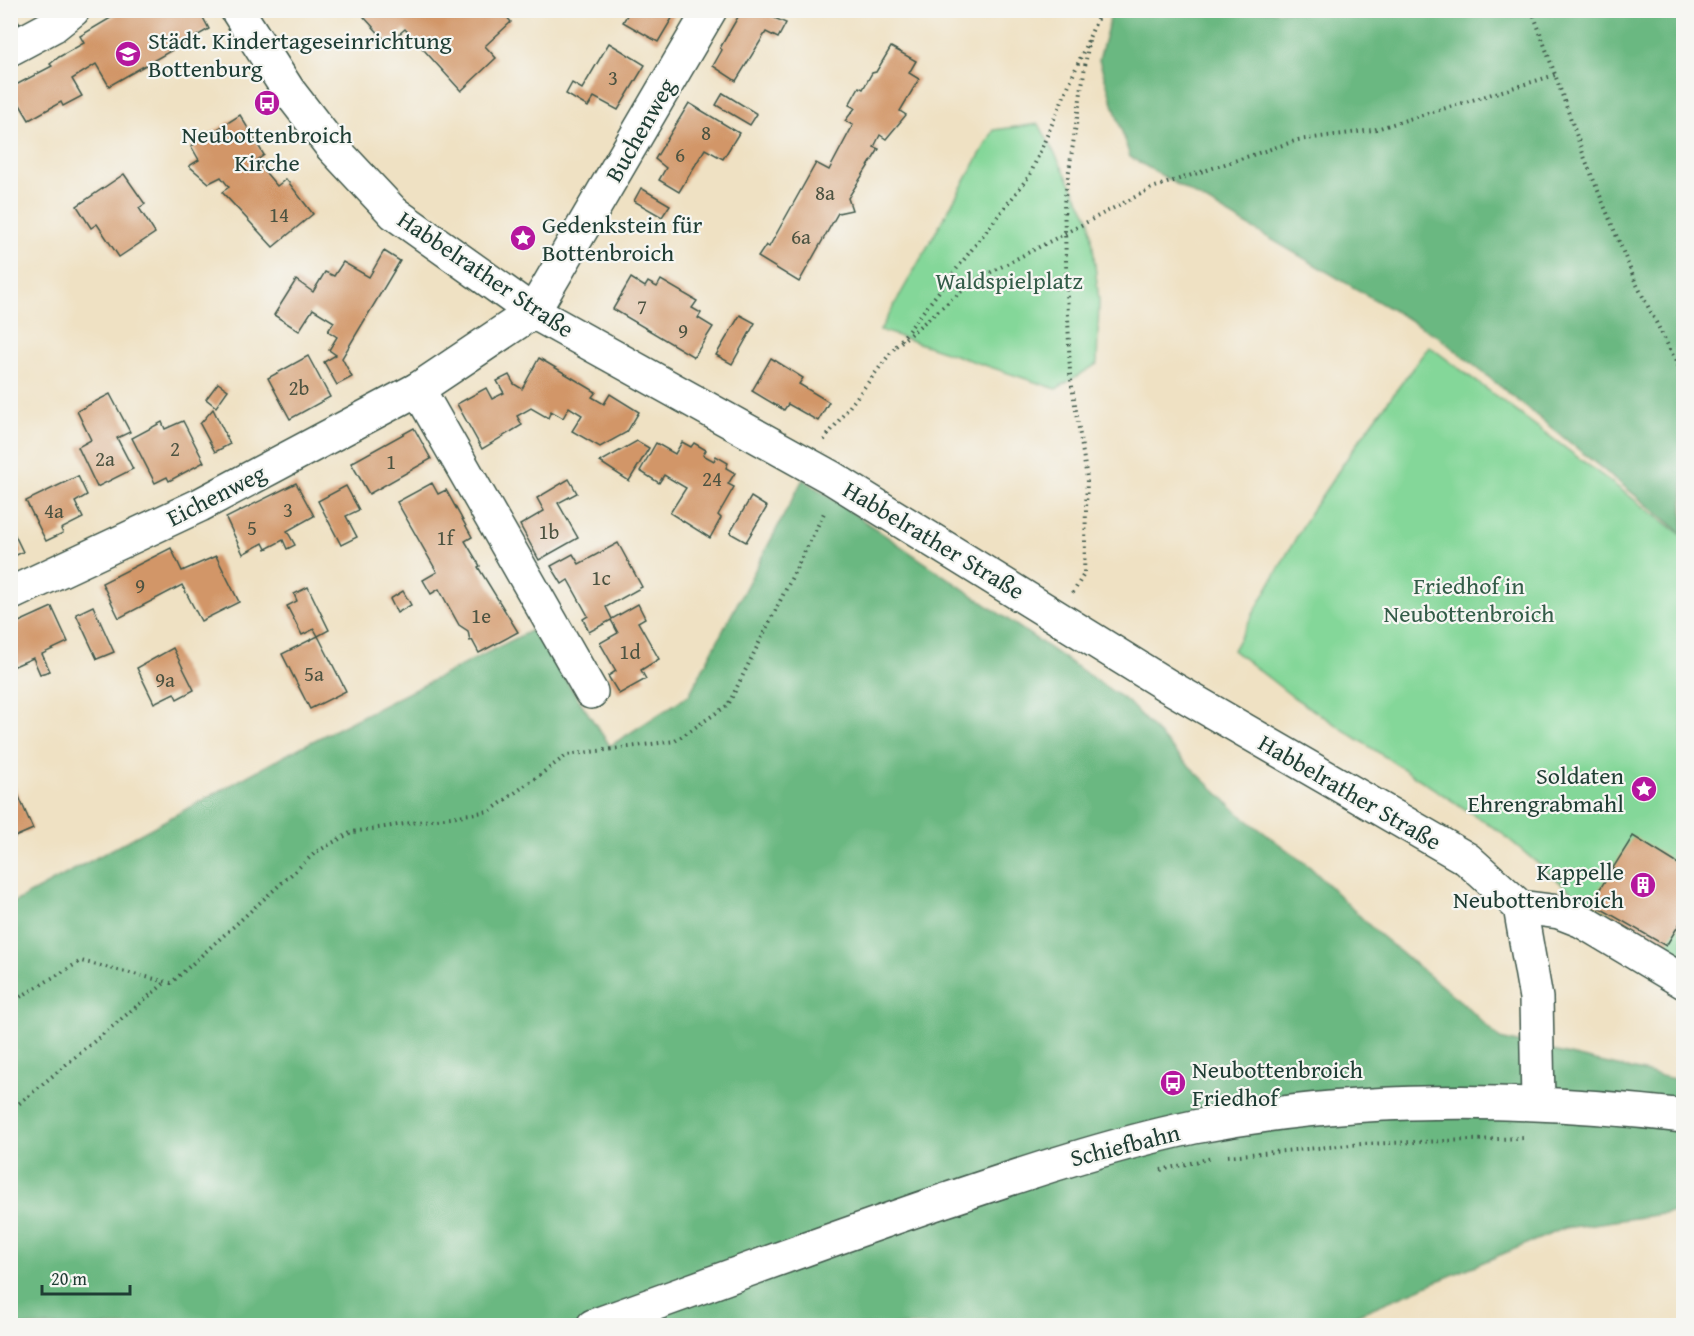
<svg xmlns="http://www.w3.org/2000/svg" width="1694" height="1336" font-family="'Gentium Book Plus',serif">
<rect width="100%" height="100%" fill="#f6f6f2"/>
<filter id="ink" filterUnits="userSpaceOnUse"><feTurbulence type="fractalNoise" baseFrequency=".0167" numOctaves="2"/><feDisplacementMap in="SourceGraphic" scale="12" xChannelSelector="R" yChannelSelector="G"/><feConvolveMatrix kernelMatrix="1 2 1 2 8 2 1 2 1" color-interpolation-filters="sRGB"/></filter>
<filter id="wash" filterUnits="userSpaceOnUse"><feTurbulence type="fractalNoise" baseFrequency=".008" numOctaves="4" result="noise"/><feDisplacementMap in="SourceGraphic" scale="24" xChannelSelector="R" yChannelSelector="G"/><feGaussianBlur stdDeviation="1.35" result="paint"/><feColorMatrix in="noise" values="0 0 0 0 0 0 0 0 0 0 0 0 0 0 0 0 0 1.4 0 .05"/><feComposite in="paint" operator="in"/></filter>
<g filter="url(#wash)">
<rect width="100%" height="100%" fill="#efe1c3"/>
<g fill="#84d799" stroke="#528a66" stroke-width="1.5">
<polygon points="1039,124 1090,220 1099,301 1097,364 1056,389 880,330 994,130"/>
<polygon points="1429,346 1683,536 1683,955 1590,907 1499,831 1293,697 1233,650 1310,513 1358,442"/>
</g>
<g fill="#6bb881" stroke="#457a5a" stroke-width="1.5">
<polygon points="1112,11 1683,11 1683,534 1439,337 1130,157 1099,60"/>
<polygon points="803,479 1128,702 1184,761 1243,817 1310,867 1376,932 1465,1005 1500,1039 1683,1081 1683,1211 1565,1228 1332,1325 11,1326 11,904 301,747 532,630 610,746 689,695"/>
</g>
<g id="blocks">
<g fill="#d29668">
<polygon points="10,10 26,33 10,42"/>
<polygon points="124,10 199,10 209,29 109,86 96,64 72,79 82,96 63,106 61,102 29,120 10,88 52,66 50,64 59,57 84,43 80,36"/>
<polygon points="365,10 501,10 511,22 485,46 496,58 461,91 405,29 392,40 384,39 364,17"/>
<polygon points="630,10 677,10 658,42 623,22"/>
<polygon points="742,10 776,10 772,17 786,23 778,38 766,32 736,81 713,66 722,50 720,48"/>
<polygon points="609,43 645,65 618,110 594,97 588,107 566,94 572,83 582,89"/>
<polygon points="891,47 916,61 909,73 919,79 900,111 906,115 886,139 880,135 874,147 879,149 848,198 852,210 838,213 799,282 758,257 766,245 769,247 816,163 829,170 853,125 845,121 855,108 849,105 859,87 863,89 872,73 876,72"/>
<polygon points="723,93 757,114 750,125 716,105"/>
<polygon points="689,103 739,133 723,159 705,149 679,192 659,180 666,168 655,159"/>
<polygon points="240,115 264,155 256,161 277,186 286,179 313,214 273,247 222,192 229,187 221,177 209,183 189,166 199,160 191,146"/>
<polygon points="124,174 145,204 139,208 155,233 119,257 97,224 91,228 77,206"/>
<polygon points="641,188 670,205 662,217 634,201"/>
<polygon points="384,251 400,261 342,358 352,377 337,385 324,362 336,355 329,350 337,337 328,331 334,322 313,309 299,331 274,315 296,280 313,292 325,272 334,276 343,262 369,277"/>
<polygon points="631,278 645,287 648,282 657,287 661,280 697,301 692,308 701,313 698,318 713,327 694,357 613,309"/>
<polygon points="740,315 755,323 732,364 716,355"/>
<polygon points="308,356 330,397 290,419 268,378"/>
<polygon points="539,358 596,392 592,397 604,404 610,394 639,412 627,432 600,447 572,431 582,415 569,407 563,418 551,411 548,418 531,408 517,416 522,425 482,449 457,404 486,388 492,399 504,393 497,381 509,375 514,384 522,389"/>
<polygon points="771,358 803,378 799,384 829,402 818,421 788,404 784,410 752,391"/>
<polygon points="218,383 228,390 216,407 206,399"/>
<polygon points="110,394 130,432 117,438 133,469 97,487 78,447 91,440 77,411"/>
<polygon points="213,409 230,444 215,452 200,424"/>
<polygon points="183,421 204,462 169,481 167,477 155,483 132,438 162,422 165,429"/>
<polygon points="414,428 431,459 369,494 351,463"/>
<polygon points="637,441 649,448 629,481 600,462"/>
<polygon points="682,442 691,447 694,443 706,450 703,455 714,461 716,456 728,463 726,468 735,473 728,484 734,487 718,515 721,518 710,538 670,513 686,488 664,475 659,483 640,471 656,443 675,454"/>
<polygon points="78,476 87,495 75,502 83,518 61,529 63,533 46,541 26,501"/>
<polygon points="569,479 577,493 558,503 578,538 539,560 520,525 544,511 537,498"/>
<polygon points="296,483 314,516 287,531 295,545 287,549 283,540 266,549 263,543 243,554 226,518"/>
<polygon points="432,483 438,494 446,490 472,537 465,541 480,566 478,567 518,632 479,653 472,640 470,641 468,631 459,625 439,589 431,594 423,580 437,572 397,502"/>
<polygon points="346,486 359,510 346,516 357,537 341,545 318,501"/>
<polygon points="751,497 767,507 746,542 730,533"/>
<polygon points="10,525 23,552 10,558"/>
<polygon points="618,543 642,587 606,607 612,619 638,604 645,618 638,622 659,659 641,670 646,679 619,694 608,676 616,671 600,643 618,633 611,620 589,632 583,619 588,616 568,580 562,584 551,566 573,554 579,564"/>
<polygon points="171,548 182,571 216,556 239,602 201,621 182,585 119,618 102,583"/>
<polygon points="308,587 329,630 318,636 314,629 302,635 287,606 297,601 294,594"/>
<polygon points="403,591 411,605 397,613 390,599"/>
<polygon points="93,606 114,652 97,659 76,614"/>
<polygon points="52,607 68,642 42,654 50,671 40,674 33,658 10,668 10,626"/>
<polygon points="318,636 346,691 310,709 282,654"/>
<polygon points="173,648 194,690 177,699 174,693 154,703 137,668"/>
<polygon points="10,776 33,829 10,839"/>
<polygon points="1633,836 1683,867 1683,918 1666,946 1591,903"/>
</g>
</g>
</g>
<g filter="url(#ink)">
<use href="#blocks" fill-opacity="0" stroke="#3e5649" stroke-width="1.5"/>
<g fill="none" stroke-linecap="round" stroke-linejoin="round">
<g stroke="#3e5649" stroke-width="36">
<g id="minor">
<polyline points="237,10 288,90 332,147 394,213 533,312 832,478 1168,686 1467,859 1520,907 1536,998 1538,1103"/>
<polyline points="10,49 53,26 73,10"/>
<polyline points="418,389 591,692"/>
<polyline points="10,594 200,505 418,389 533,312 710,10"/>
<polyline points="1520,907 1559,912 1582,921 1684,982"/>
</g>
</g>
<g stroke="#3e5649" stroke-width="36">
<path id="major" d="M593,1326C707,1285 820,1243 934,1204C1020,1175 1105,1146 1194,1127C1355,1095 1521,1097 1684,1116"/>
</g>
<g stroke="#3e5649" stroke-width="4" stroke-dasharray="1.5 4.5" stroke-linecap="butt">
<polyline points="1532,10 1585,159 1635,281 1684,377"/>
<polyline points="901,340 1030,175 1101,10"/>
<polyline points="896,346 974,281 1152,188 1298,140 1373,130 1555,75"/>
<polyline points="824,440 896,346"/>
<polyline points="1073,593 1084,574 1087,478 1070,374 1064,203 1089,40"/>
<polyline points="10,1003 81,961 171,983 316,852 352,832 490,811 567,755 675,741 728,705 825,511"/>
<polyline points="10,1111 166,982"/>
<polyline points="1228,1156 1362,1144 1526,1138"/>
<polyline points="1161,1170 1212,1158"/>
</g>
<use href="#minor" stroke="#fff" stroke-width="33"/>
<use href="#major" stroke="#fff" stroke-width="33"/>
</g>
</g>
<defs>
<g id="school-disc" transform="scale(1.35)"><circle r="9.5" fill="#b5179e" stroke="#f6f6f2"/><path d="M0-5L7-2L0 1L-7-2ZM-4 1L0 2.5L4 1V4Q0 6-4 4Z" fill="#fff"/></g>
<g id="bus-disc" transform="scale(1.35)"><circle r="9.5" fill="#b5179e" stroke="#f6f6f2"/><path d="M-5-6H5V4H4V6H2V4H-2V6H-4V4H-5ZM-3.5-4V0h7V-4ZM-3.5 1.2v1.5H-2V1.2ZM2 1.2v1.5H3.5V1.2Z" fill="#fff"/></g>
<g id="sight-disc" transform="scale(1.35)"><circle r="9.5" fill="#b5179e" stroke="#f6f6f2"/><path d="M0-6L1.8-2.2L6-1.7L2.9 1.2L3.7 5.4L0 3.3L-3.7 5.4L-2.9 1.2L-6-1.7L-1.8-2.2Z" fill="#fff"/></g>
<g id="building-disc" transform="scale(1.35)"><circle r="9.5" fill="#b5179e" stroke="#f6f6f2"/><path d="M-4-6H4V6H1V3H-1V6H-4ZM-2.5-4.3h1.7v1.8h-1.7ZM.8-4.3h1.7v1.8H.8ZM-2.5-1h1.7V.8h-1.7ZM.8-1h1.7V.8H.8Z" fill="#fff"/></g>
</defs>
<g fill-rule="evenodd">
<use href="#school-disc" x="128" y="54"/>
<use href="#bus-disc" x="267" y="103"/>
<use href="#sight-disc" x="523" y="238"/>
<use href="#sight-disc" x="1644" y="789"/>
<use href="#building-disc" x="1643" y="885"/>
<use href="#bus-disc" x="1173" y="1083"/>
</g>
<g text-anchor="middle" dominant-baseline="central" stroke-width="4.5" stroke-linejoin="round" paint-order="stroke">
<g font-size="21" fill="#4c5341">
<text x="613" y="77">3</text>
<text x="706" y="132">8</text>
<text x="680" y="154">6</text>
<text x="825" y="192">8a</text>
<text x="279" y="214">14</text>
<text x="801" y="236">6a</text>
<text x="642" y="306">7</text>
<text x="683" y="330">9</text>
<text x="299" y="387">2b</text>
<text x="175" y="448">2</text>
<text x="105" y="458">2a</text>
<text x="391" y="461">1</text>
<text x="712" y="478">24</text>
<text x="288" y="509">3</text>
<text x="54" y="510">4a</text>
<text x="252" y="527">5</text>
<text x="549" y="531">1b</text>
<text x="445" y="537">1f</text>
<text x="601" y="577">1c</text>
<text x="140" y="585">9</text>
<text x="481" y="615">1e</text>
<text x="630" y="651">1d</text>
<text x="314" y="673">5a</text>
<text x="165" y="679">9a</text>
</g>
<g font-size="24" fill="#1f3d34" stroke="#f6f6f2" text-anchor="start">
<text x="148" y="40">Städt. Kindertageseinrichtung<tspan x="148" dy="28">Bottenburg</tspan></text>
<text x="267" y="134" text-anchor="middle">Neubottenbroich<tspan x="267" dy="28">Kirche</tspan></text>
<text x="542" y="224">Gedenkstein für<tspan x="542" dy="28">Bottenbroich</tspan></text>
<text x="1624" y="775" text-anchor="end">Soldaten<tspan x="1624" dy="28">Ehrengrabmahl</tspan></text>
<text x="1624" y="871" text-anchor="end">Kappelle<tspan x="1624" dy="28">Neubottenbroich</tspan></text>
<text x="1192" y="1069">Neubottenbroich<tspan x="1192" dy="28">Friedhof</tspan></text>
</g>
<g font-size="24" fill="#1f3d34" stroke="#f6f6f2">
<text transform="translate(640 130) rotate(-60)">Buchenweg</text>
<text transform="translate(486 274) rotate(34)">Habbelrather Straße</text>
<text transform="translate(216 495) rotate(-27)">Eichenweg</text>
<text transform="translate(934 540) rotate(31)">Habbelrather Straße</text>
<text transform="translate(1350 792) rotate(30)">Habbelrather Straße</text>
<text transform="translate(1125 1145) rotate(-14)">Schiefbahn</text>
</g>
<g font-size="24" fill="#335c48" stroke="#f6f6f2">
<text x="1009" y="280">Waldspielplatz</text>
<text x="1469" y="585">Friedhof in<tspan x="1469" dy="28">Neubottenbroich</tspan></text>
</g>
</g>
<rect width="1694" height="1336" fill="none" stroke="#f6f6f2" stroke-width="36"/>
<path d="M42 1285v9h88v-9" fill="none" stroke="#1f3d34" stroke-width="3"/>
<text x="51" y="1285" font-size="18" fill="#1f3d34" stroke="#f6f6f2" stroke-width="4.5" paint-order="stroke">20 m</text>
</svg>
